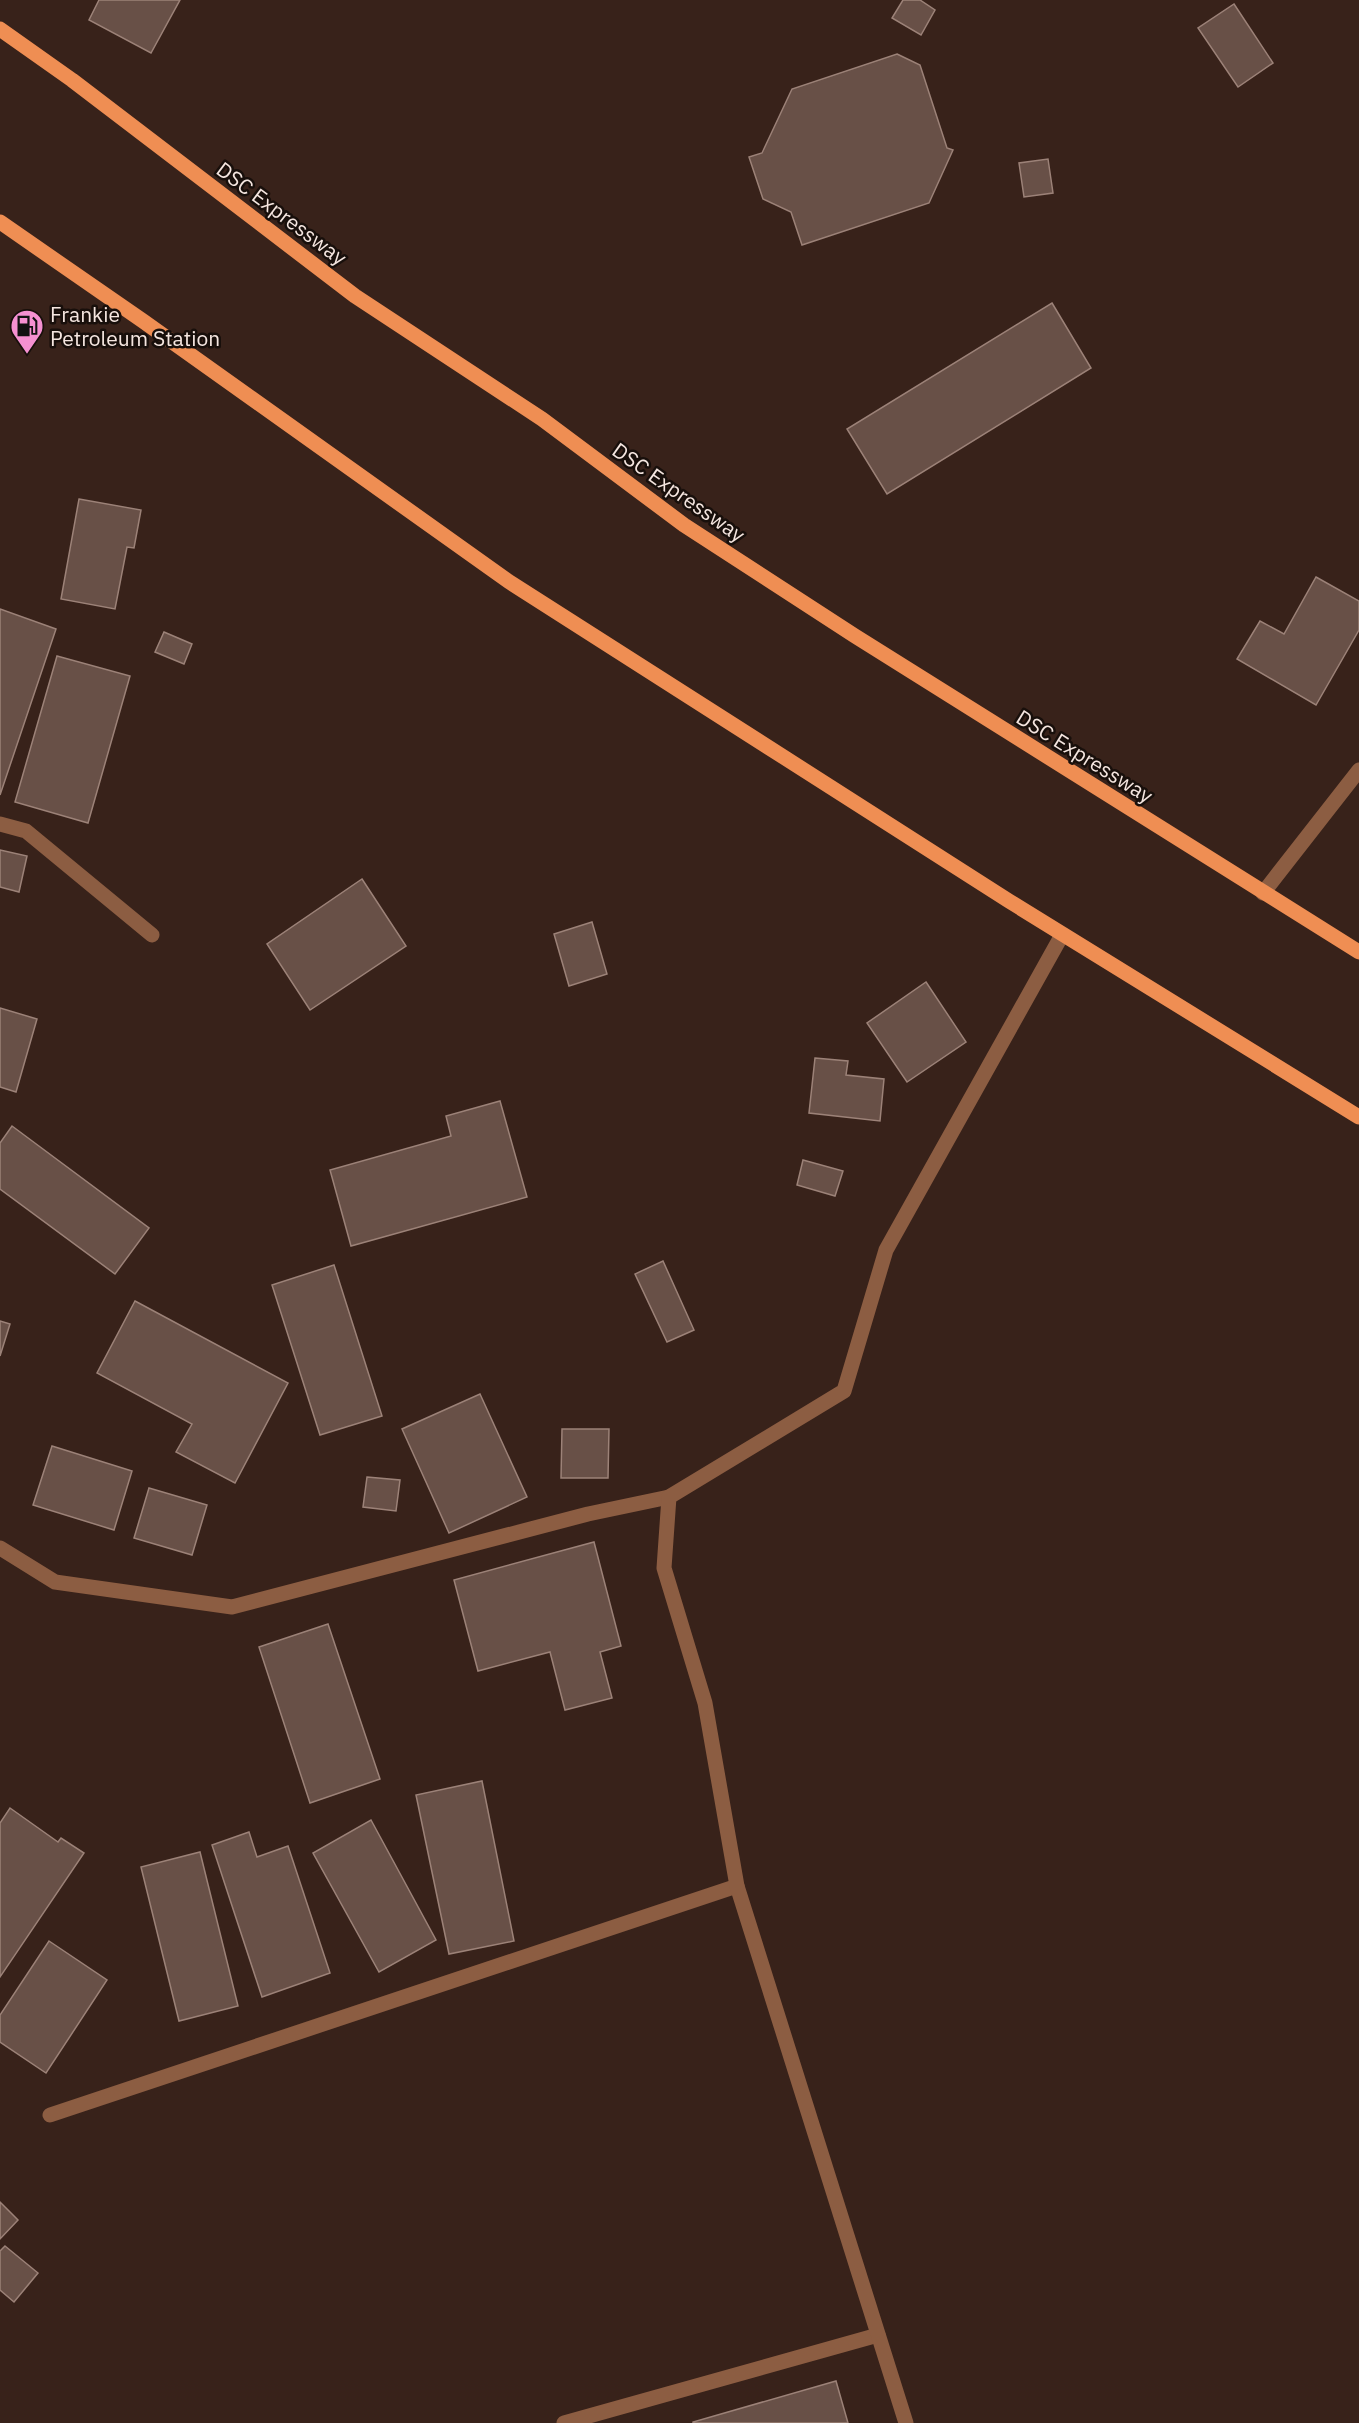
<svg xmlns="http://www.w3.org/2000/svg" width="1359" height="2423" font-family="'IBM Plex Sans',sans-serif">
<rect width="100%" height="100%" fill="#38221a"/>
<g fill="#685047" stroke="#9c8278" stroke-width="1.5">
<polygon points="99,0 180,0 151,53 89,20"/>
<polygon points="903,0 920,0 935,10 921,35 892,18"/>
<polygon points="1234,4 1273,63 1238,87 1198,28"/>
<polygon points="897,54 920,65 947,148 953,150 929,203 802,245 791,212 763,199 749,157 762,153 792,89"/>
<polygon points="1048,159 1053,193 1024,197 1019,163"/>
<polygon points="1052,303 1091,368 887,494 847,429"/>
<polygon points="79,499 141,510 134,548 127,547 115,609 61,599"/>
<polygon points="1316,577 1359,601 1359,630 1316,705 1237,659 1260,621 1284,634"/>
<polygon points="0,609 56,629 0,795"/>
<polygon points="164,632 192,644 184,664 155,652"/>
<polygon points="57,656 130,676 88,823 15,802"/>
<polygon points="0,850 27,856 19,892 0,887"/>
<polygon points="362,879 406,946 310,1010 267,944"/>
<polygon points="592,922 607,974 569,986 554,934"/>
<polygon points="926,982 966,1042 907,1082 867,1023"/>
<polygon points="0,1008 37,1019 16,1092 0,1087"/>
<polygon points="815,1058 848,1061 846,1075 884,1079 880,1121 809,1113"/>
<polygon points="500,1101 527,1197 351,1246 330,1170 451,1136 446,1116"/>
<polygon points="12,1126 149,1228 115,1274 0,1189 0,1143"/>
<polygon points="803,1160 843,1171 835,1196 797,1185"/>
<polygon points="663,1261 694,1330 667,1342 635,1274"/>
<polygon points="334,1265 382,1416 320,1435 272,1285"/>
<polygon points="135,1301 288,1383 235,1483 176,1452 192,1424 97,1373"/>
<polygon points="0,1321 10,1324 0,1356"/>
<polygon points="480,1394 527,1497 449,1533 402,1429"/>
<polygon points="562,1429 609,1429 608,1478 561,1478"/>
<polygon points="52,1446 132,1471 114,1530 33,1505"/>
<polygon points="367,1477 400,1480 396,1511 363,1507"/>
<polygon points="149,1488 207,1505 192,1555 134,1538"/>
<polygon points="594,1542 621,1646 600,1652 612,1698 565,1710 550,1652 478,1671 454,1580"/>
<polygon points="328,1624 380,1779 310,1803 259,1647"/>
<polygon points="482,1781 514,1941 449,1954 416,1795"/>
<polygon points="10,1808 58,1842 61,1838 84,1853 0,1977 0,1823"/>
<polygon points="371,1820 436,1940 379,1972 313,1853"/>
<polygon points="249,1832 257,1857 288,1846 330,1973 262,1997 212,1845"/>
<polygon points="200,1852 238,2006 179,2021 141,1867"/>
<polygon points="49,1941 107,1980 46,2073 0,2042 0,2015"/>
<polygon points="0,2202 18,2220 0,2239"/>
<polygon points="5,2246 38,2273 14,2302 0,2290 0,2251"/>
<polygon points="836,2381 848,2423 693,2423 693,2422"/>
</g>
<g fill="none" stroke-linecap="round" stroke-linejoin="round">
<g stroke="#8c5d42" stroke-width="15">
<polyline points="0,824 26,831 152,935"/>
<polyline points="1263,893 1359,770"/>
<polyline points="0,1548 55,1582 232,1607 588,1514 669,1497"/>
<polyline points="50,2115 737,1886"/>
<polyline points="564,2423 878,2335"/>
<polyline points="906,2423 737,1886 705,1703 664,1568 669,1497 844,1391 886,1250 1062,935"/>
</g>
<g stroke="#ef8e53" stroke-width="15">
<polyline points="0,29 72,80 355,296 542,419 684,525 855,636 1359,952"/>
<polyline points="0,222 143,321 508,581 1009,901 1359,1117"/>
</g>
</g>
<defs>
<g id="fuel-pin" transform="scale(1.725)"><path d="M0 17L-7.5 6A9.5 9.5 0 1 1 7.5 6Z" fill="#f590d1" stroke="#180f0b"/><path d="M-5.5-6h7V0h2V4h1.3V-2.5L3-4.5l.8-.8L6-3V5H2.5V1h-1V6h-7ZM-4.2-4.7v3.2H.2V-4.7Z" fill="#111"/></g>
</defs>
<g fill-rule="evenodd">
<use href="#fuel-pin" x="27" y="326"/>
</g>
<g text-anchor="middle" dominant-baseline="central" stroke-width="5" stroke-linejoin="round" paint-order="stroke">
<g font-size="21" fill="#f5e6e0" stroke="#180f0b">
<text transform="translate(282 213) rotate(37)">DSC Expressway</text>
<text transform="translate(679 492) rotate(35)">DSC Expressway</text>
<text transform="translate(1085 756) rotate(32)">DSC Expressway</text>
</g>
<g font-size="21" fill="#f5e6e0" stroke="#180f0b" text-anchor="start">
<text x="50" y="314">Frankie<tspan x="50" dy="24">Petroleum Station</tspan></text>
</g>
</g>
</svg>
